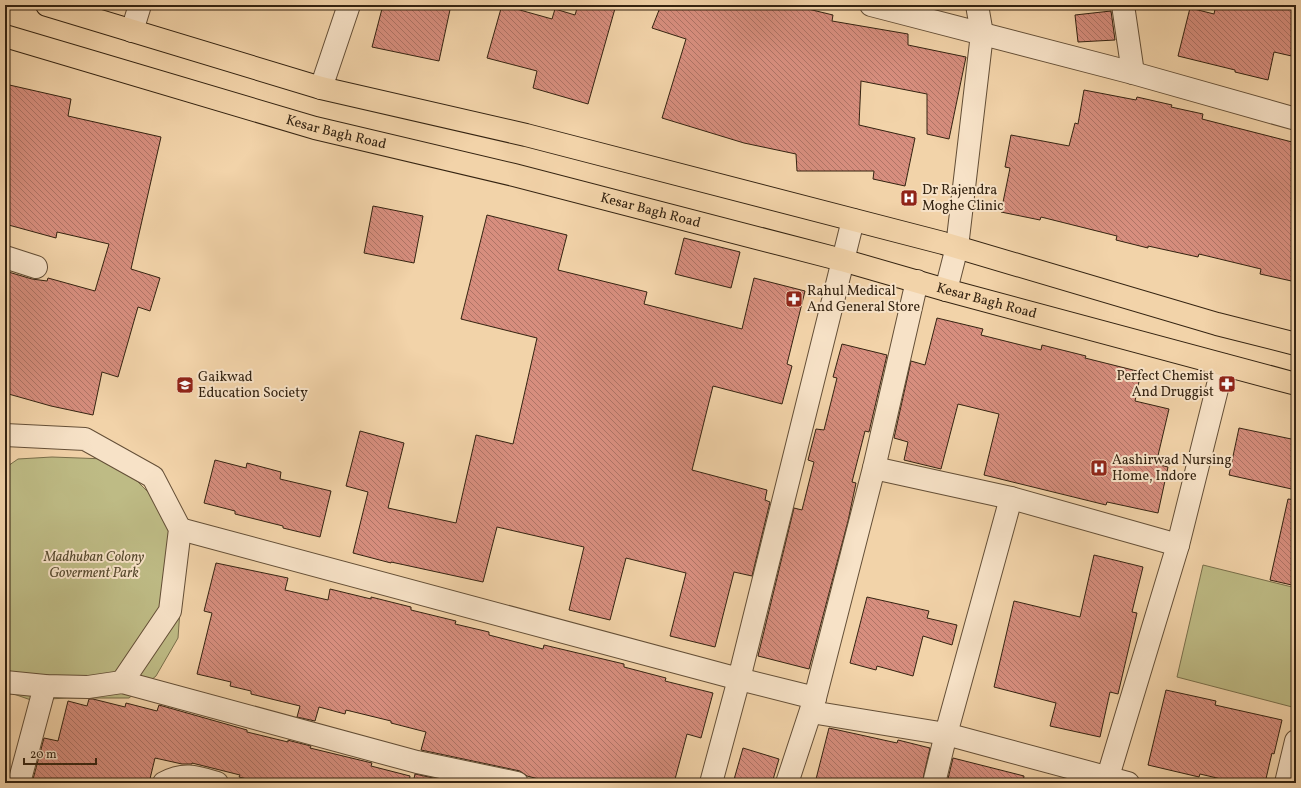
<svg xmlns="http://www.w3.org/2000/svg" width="1301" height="788" font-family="Vollkorn,serif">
<defs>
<pattern id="building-back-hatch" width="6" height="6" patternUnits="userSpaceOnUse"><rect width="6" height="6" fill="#d78e7e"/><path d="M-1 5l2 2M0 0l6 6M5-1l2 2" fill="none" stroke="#af7466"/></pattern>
</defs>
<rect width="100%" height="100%" fill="#f2d3a9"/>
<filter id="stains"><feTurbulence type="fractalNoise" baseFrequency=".005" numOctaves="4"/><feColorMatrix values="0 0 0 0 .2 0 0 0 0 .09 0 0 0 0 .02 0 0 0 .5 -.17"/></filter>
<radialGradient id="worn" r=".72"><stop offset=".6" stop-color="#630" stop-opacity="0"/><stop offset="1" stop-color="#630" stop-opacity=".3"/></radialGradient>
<g fill="#bebb85" stroke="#796f4b">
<polygon points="52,457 106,459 137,481 169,513 185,540 178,638 156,676 129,698 67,698 31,700 5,691 5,468 18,459"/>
<polygon points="1203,565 1296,588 1296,708 1177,677"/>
</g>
<g fill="url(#building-back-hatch)" stroke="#342311">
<polygon points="383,5 451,5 439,61 372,47"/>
<polygon points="502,5 552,19 555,9 575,15 578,5 616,5 588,104 533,88 537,71 487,58"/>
<polygon points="661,5 806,5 808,9 833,15 832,21 908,34 908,45 966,57 949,139 927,134 927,94 861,81 859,125 915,138 905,186 873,179 874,171 797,171 796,154 744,143 662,118 686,39 652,28"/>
<polygon points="1216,5 1296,5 1296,57 1274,52 1268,80 1235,72 1235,70 1178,56 1190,8 1214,14"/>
<polygon points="1111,11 1115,40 1078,42 1075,15"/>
<polygon points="5,84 71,99 68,116 161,137 131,269 160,278 150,311 138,307 118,377 102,372 93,415 51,406 5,393 5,271 32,279 47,281 48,278 95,291 109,244 57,232 56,238 5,224"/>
<polygon points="1084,90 1136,100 1137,97 1172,105 1171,107 1203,114 1202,119 1296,143 1296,282 1260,274 1261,269 1199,254 1198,257 1148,246 1148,248 1116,240 1117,236 1041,217 1040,220 1001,212 1010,168 1005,167 1011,135 1069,146 1075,123 1078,124"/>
<polygon points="373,206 423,216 414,263 364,253"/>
<polygon points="487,215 567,235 558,270 647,292 644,304 742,329 754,278 805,291 787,364 792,366 782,404 713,386 692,470 767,490 765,500 770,502 752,576 734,572 715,647 670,636 686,573 626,558 610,620 569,610 584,547 497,527 483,582 391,562 391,563 353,553 368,492 346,486 360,431 404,443 388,508 456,523 476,435 513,444 537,338 461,319"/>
<polygon points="684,238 740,252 731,288 675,274"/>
<polygon points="937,318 983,329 981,335 1041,350 1042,345 1086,356 1085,358 1141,372 1135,401 1169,409 1156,464 1168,467 1158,513 1107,502 1106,505 984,475 999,414 958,404 941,469 904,460 908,442 894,438 911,361 925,365"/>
<polygon points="842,344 887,355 869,432 865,431 852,482 856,483 848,521 809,669 758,656 794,508 802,510 814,462 808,460 816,429 824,430 837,378 833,377"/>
<polygon points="1239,428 1296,440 1296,490 1229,475"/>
<polygon points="215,460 246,468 247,463 281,472 280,479 331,491 320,537 283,528 283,526 235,514 235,511 204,503"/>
<polygon points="1288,499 1296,500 1296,586 1270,580"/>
<polygon points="1094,555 1143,567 1132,612 1137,613 1118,694 1110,692 1100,737 1050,726 1056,703 994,687 1014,601 1080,617"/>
<polygon points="216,563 288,578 285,590 328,600 330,589 371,599 371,597 411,607 411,610 456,621 455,624 489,632 489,635 543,649 544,645 624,664 624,667 666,678 665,681 713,693 701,738 687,734 674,783 554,783 527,776 520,771 421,750 426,732 391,723 391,721 346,710 345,714 319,707 315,721 297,717 300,706 251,694 251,691 230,686 231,682 197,674 212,613 204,611"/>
<polygon points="867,597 929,611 927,618 957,625 952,645 923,636 913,676 877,666 876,670 850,663"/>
<polygon points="1166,690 1216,701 1215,705 1282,720 1274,754 1272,753 1265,783 1238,783 1200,774 1199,777 1148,765"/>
<polygon points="89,699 93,699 125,707 126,703 157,711 159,705 247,730 247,732 288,742 288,740 291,741 311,746 310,748 372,763 371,766 410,776 409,783 263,783 239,777 240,775 192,763 192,764 182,764 155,758 149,783 32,783 44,738 58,741 68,701 87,706"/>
<polygon points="829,728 897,743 898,740 930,748 922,783 815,783"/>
<polygon points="743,748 779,759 772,783 733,783"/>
<polygon points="953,758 1024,776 1023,783 947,783"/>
<polygon points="415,774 456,783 413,783"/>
</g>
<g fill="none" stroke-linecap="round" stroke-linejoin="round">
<g stroke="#644f37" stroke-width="24">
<g id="minor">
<polyline points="871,5 1133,73 1296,119"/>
<polyline points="1123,5 1133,73"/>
<polyline points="132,31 140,5"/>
<polyline points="321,88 349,5"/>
<polyline points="5,257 36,267"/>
<polyline points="946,290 957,247 982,34 977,5"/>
<polyline points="5,435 85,439 153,477 180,529 170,611 122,682"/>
<polyline points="874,468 1011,498 1178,545"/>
<polyline points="180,529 739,679 815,698"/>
<polyline points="5,682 45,686 88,687 122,682 417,762 517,783"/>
<polyline points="811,712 946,734 1128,783"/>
<polyline points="19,783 45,686"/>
<path d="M164,783C184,772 197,777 217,783"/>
<polyline points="711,783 739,679 853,220"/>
<polyline points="787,783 815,698 874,468 917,281"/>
<polyline points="934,783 946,734 1011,498"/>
<polyline points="1106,783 1178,545 1223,365"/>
<polyline points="1286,783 1296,741"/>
</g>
</g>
<g stroke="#342311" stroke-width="24">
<g id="major">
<polyline points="47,5 321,88 526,135 943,243 1217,324 1296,344"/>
<path id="s1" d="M5,36L315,128L514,175L842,260L946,290L1296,384"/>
</g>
</g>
<use href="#minor" stroke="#f7e2c7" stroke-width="22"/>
<use href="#major" stroke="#f2d3a9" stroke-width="22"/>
</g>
<defs>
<g id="hospital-square" transform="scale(0.9)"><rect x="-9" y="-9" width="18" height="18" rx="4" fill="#8f2418" stroke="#f7e2c7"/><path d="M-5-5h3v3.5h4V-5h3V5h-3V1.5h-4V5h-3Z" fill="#fff"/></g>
<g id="pharmacy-square" transform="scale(0.9)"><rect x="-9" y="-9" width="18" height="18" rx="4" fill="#8f2418" stroke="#f7e2c7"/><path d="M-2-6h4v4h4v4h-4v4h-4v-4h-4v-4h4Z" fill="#fff"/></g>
<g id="school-square" transform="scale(0.9)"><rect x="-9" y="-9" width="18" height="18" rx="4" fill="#8f2418" stroke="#f7e2c7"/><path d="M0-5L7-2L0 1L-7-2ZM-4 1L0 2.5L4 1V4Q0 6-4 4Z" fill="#fff"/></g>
</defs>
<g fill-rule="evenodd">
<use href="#hospital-square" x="909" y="198"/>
<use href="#pharmacy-square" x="794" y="299"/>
<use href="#pharmacy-square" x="1227" y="384"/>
<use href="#school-square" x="185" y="385"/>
<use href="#hospital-square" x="1099" y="468"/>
</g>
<g text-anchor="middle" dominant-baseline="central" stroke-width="4" stroke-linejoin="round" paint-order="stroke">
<g font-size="14" fill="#342311" stroke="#f7e2c7">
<text stroke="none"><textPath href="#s1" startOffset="345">Kesar Bagh Road</textPath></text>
<text stroke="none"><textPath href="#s1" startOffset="669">Kesar Bagh Road</textPath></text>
<text stroke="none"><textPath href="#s1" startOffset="1017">Kesar Bagh Road</textPath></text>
</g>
<g font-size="14" fill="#342311" stroke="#f7e2c7" text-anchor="start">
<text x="922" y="190">Dr Rajendra<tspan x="922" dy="16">Moghe Clinic</tspan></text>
<text x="807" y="291">Rahul Medical<tspan x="807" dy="16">And General Store</tspan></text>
<text x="1214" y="376" text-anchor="end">Perfect Chemist<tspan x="1214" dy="16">And Druggist</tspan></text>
<text x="198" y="377">Gaikwad<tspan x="198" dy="16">Education Society</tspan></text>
<text x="1112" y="460">Aashirwad Nursing<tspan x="1112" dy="16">Home, Indore</tspan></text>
</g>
<g font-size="14" font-style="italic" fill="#56492e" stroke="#f7e2c7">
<text x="94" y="557">Madhuban Colony<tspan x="94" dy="16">Goverment Park</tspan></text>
</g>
</g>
<rect width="1301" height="788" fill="none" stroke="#f2d3a9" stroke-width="20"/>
<rect x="6" y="6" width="1289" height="776" fill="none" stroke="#342311" stroke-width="2"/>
<rect x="10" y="10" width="1281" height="768" fill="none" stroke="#342311"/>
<path d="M24 758v6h72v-6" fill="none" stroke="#342311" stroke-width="2"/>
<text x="30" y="758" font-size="12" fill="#342311" stroke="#f7e2c7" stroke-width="3" paint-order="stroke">20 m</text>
<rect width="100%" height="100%" filter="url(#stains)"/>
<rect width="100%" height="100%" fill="url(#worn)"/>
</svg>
